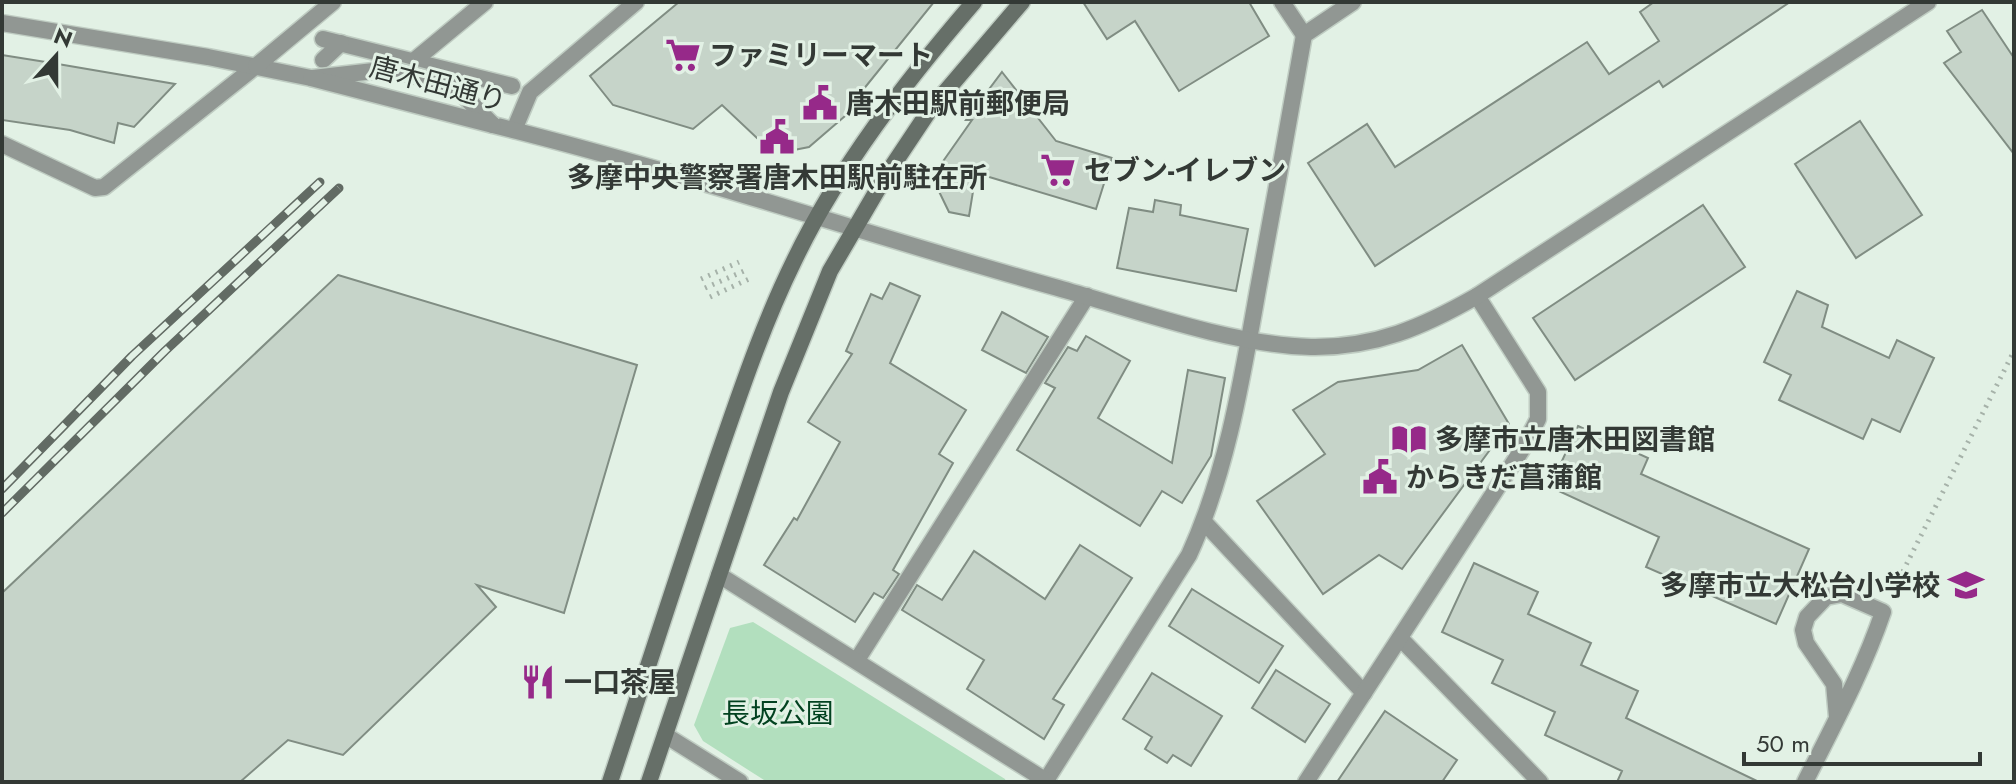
<svg xmlns="http://www.w3.org/2000/svg" width="2016" height="784" font-family="Jost,'Noto Sans JP',sans-serif">
<rect width="100%" height="100%" fill="#e2f1e5"/>
<polygon fill="#b2dfbe" points="753,622 1005,779 1006,782 767,782 703,741 694,725 730,628"/>
<g fill="#c6d4c9" stroke="#808d83" stroke-width="2">
<polygon points="679,2 934,2 850,106 852,110 809,147 774,154 722,105 693,129 613,105 590,76"/>
<polygon points="1083,2 1249,2 1269,36 1179,91 1135,21 1107,39"/>
<polygon points="1654,2 1790,2 1663,87 1659,81 1375,266 1308,163 1367,124 1395,167 1587,42 1609,74 1659,41 1640,12"/>
<polygon points="1982,10 2014,58 2014,154 1944,63 1961,52 1947,31"/>
<polygon points="2,55 52,63 175,84 134,127 118,123 114,143 70,130 2,120"/>
<polygon points="1002,72 1056,141 1112,158 1096,209 976,173 969,216 949,212 932,177 972,120 966,120"/>
<polygon points="1860,121 1922,215 1856,258 1795,164"/>
<polygon points="1155,200 1181,205 1180,215 1248,229 1236,291 1117,268 1129,208 1153,212"/>
<polygon points="1703,205 1745,267 1575,380 1533,318"/>
<polygon points="338,275 637,365 564,613 477,585 496,607 343,755 288,740 240,782 2,782 2,593"/>
<polygon points="890,283 920,296 890,363 966,410 939,454 953,463 893,570 899,574 883,598 874,593 855,622 764,565 794,518 797,520 840,442 808,422 852,354 846,351 871,294 882,299"/>
<polygon points="1797,291 1828,305 1822,327 1889,358 1897,340 1934,358 1900,432 1872,419 1863,439 1779,400 1791,375 1764,362"/>
<polygon points="1002,312 1048,337 1026,373 982,350"/>
<polygon points="1086,336 1130,361 1098,418 1172,463 1188,370 1225,378 1211,456 1182,503 1162,491 1140,526 1017,450 1055,388 1045,383 1068,347 1077,351"/>
<polygon points="1462,345 1509,424 1402,569 1379,555 1323,594 1257,501 1325,454 1293,410 1338,382 1418,370"/>
<polygon points="1578,426 1648,458 1641,474 1809,549 1776,624 1646,567 1659,537 1550,487"/>
<polygon points="1080,545 1132,578 1053,699 1064,705 1044,739 967,689 984,660 902,610 917,585 942,600 974,551 1045,599"/>
<polygon points="1474,563 1538,592 1528,614 1591,643 1581,665 1638,691 1626,718 1759,782 1617,782 1622,771 1545,735 1555,712 1492,683 1503,660 1442,632"/>
<polygon points="1192,589 1283,646 1259,683 1169,626"/>
<polygon points="1276,670 1330,704 1305,742 1252,708"/>
<polygon points="1152,673 1222,716 1191,766 1173,755 1167,763 1145,749 1152,737 1123,719"/>
<polygon points="1385,711 1457,760 1442,782 1337,782"/>
</g>
<g fill="none" stroke-linecap="round" stroke-linejoin="round">
<g stroke="#bfccc2" stroke-width="19">
<g id="pedestrian">
<polyline points="323,39 512,86"/>
<polyline points="323,60 341,43"/>
<polyline points="410,64 485,2"/>
</g>
</g>
<g stroke="#bfccc2" stroke-width="19">
<g id="minor">
<polyline points="1282,2 1304,35"/>
<polyline points="514,130 530,92 636,2"/>
<polyline points="2,144 95,188 104,187 256,66"/>
<polyline points="1204,522 1364,693"/>
<polyline points="1400,638 1540,782"/>
<polyline points="857,660 1087,296"/>
<polyline points="665,735 740,782"/>
<path d="M1045,782L1189,555C1227,472 1242,379 1258,289C1274,204 1289,120 1304,35L1353,2"/>
<polyline points="1306,782 1523,448 1538,419 1538,392 1477,296"/>
<path d="M1805,782C1833,726 1863,671 1883,612L1842,594L1826,597L1807,617L1803,630L1806,643L1834,684L1837,717"/>
</g>
</g>
<g stroke="#bfccc2" stroke-width="19">
<g id="tertiary">
<polyline points="2,23 208,57 311,78"/>
<polyline points="256,66 333,2"/>
<path d="M493,125C683,172 870,236 1058,288C1135,310 1232,345 1311,347C1375,348 1423,327 1477,296L1928,2"/>
<polyline points="719,575 1048,782"/>
</g>
</g>
<g stroke="#bfccc2" stroke-width="19">
<g id="secondary">
<path d="M610,782C645,676 679,570 715,465C739,396 762,326 794,261C839,167 906,81 974,2"/>
<polyline points="649,782 781,392 830,271 885,177 929,111 1022,2"/>
</g>
</g>
<g stroke="#a6b2a9" stroke-width="5" stroke-dasharray="2 6" stroke-linecap="butt">
<polyline points="701,279 739,262"/>
<polyline points="705,288 744,271"/>
<polyline points="710,297 749,279"/>
<polyline points="1892,593 2014,351"/>
</g>
<use href="#pedestrian" stroke="#919793" stroke-width="16"/>
<use href="#minor" stroke="#919793" stroke-width="16"/>
<use href="#tertiary" stroke="#919793" stroke-width="16"/>
<use href="#secondary" stroke="#666f68" stroke-width="16"/>
<g stroke="#626b64" stroke-width="9">
<g id="rail">
<polyline points="2,489 132,356 320,182"/>
<polyline points="2,513 165,351 339,188"/>
</g>
</g>
<use href="#rail" stroke="#e2f1e5" stroke-width="6" stroke-dasharray="18" stroke-linecap="butt"/>
<g stroke="#bfccc2" stroke-width="19" stroke-linecap="butt">
<polyline id="minor-bridge" points="313,78 391,69 454,86 493,125"/>
</g>
<g stroke="#bfccc2" stroke-width="19" stroke-linecap="butt">
<polyline id="tertiary-bridge" points="311,78 493,125"/>
</g>
<use href="#minor-bridge" stroke="#919793" stroke-width="16"/>
<use href="#tertiary-bridge" stroke="#919793" stroke-width="16"/>
</g>
<defs>
<g id="supermarket-bare" transform="scale(2.76)"><path d="M-6-5.5h2.5l.6 2H6L4.5 2H-2.5L-4.4-4H-6ZM-1.5 3.2a1.3 1.3 0 1 0 .1 0ZM3 3.2a1.3 1.3 0 1 0 .1 0Z" fill="#962989" stroke="#e2f1e5" stroke-width="2.5" paint-order="stroke"/></g>
<g id="civic-bare" transform="scale(2.76)"><path d="M-.6-6.5H3V-4.5H.6V-3L4-1V1h2V6H-6V1h2V-1L-.6-3ZM-1.2 2.5V6h2.4V2.5Z" fill="#962989" stroke="#e2f1e5" stroke-width="2.5" paint-order="stroke"/></g>
<g id="library-bare" transform="scale(2.76)"><path d="M-6-4Q-3-5.5-.7-3.5V5Q-3 3-6 4ZM6-4Q3-5.5 .7-3.5V5Q3 3 6 4Z" fill="#962989" stroke="#e2f1e5" stroke-width="2.5" paint-order="stroke"/></g>
<g id="school-bare" transform="scale(2.76)"><path d="M0-5L7-2L0 1L-7-2ZM-4 1L0 2.5L4 1V4Q0 6-4 4Z" fill="#962989" stroke="#e2f1e5" stroke-width="2.5" paint-order="stroke"/></g>
<g id="restaurant-bare" transform="scale(2.76)"><path d="M-5-6h1v4h1v-4h1v4h1v-4h1v5L-1.5 .5V6h-2V.5L-5-1ZM5-6V6H3V1.5H1.5Q1.5-4 5-6Z" fill="#962989" stroke="#e2f1e5" stroke-width="2.5" paint-order="stroke"/></g>
</defs>
<g fill-rule="evenodd">
<use href="#supermarket-bare" x="683" y="55"/>
<use href="#civic-bare" x="820" y="103"/>
<use href="#civic-bare" x="777" y="137"/>
<use href="#supermarket-bare" x="1058" y="170"/>
<use href="#library-bare" x="1409" y="439"/>
<use href="#civic-bare" x="1380" y="477"/>
<use href="#school-bare" x="1966" y="585"/>
<use href="#restaurant-bare" x="538" y="682"/>
</g>
<g text-anchor="middle" dominant-baseline="central" stroke-width="6" stroke-linejoin="round" paint-order="stroke">
<g font-size="28" font-weight="bold" fill="#333935" stroke="#e2f1e5" text-anchor="start">
<text x="709" y="55">ファミリーマート</text>
<text x="846" y="103">唐木田駅前郵便局</text>
<text x="1084" y="170">セブン-イレブン</text>
<text x="777" y="177" text-anchor="middle">多摩中央警察署唐木田駅前駐在所</text>
<text x="1435" y="439">多摩市立唐木田図書館</text>
<text x="1406" y="477">からきだ菖蒲館</text>
<text x="1940" y="585" text-anchor="end">多摩市立大松台小学校</text>
<text x="564" y="682">一口茶屋</text>
</g>
<g font-size="28" fill="#333935" stroke="#e2f1e5">
<text transform="translate(438 84) rotate(15)">唐木田通り</text>
</g>
<g font-size="28" fill="#024220" stroke="#e2f1e5">
<text x="778" y="713">長坂公園</text>
</g>
</g>
<rect width="2016" height="784" fill="none" stroke="#333935" stroke-width="8"/>
<g transform="translate(56 56) rotate(21)" stroke="#e2f1e5" stroke-width="6" paint-order="stroke">
<path d="M0-6L14 30L0 20L-14 30Z" fill="#333935"/>
<text y="-12" font-size="22" font-weight="bold" text-anchor="middle" fill="#333935">N</text>
</g>
<path d="M1744 752v12h236v-12" fill="none" stroke="#333935" stroke-width="4"/>
<text x="1756" y="752" font-size="24" fill="#333935" stroke="#e2f1e5" stroke-width="6" paint-order="stroke">50 m</text>
</svg>
